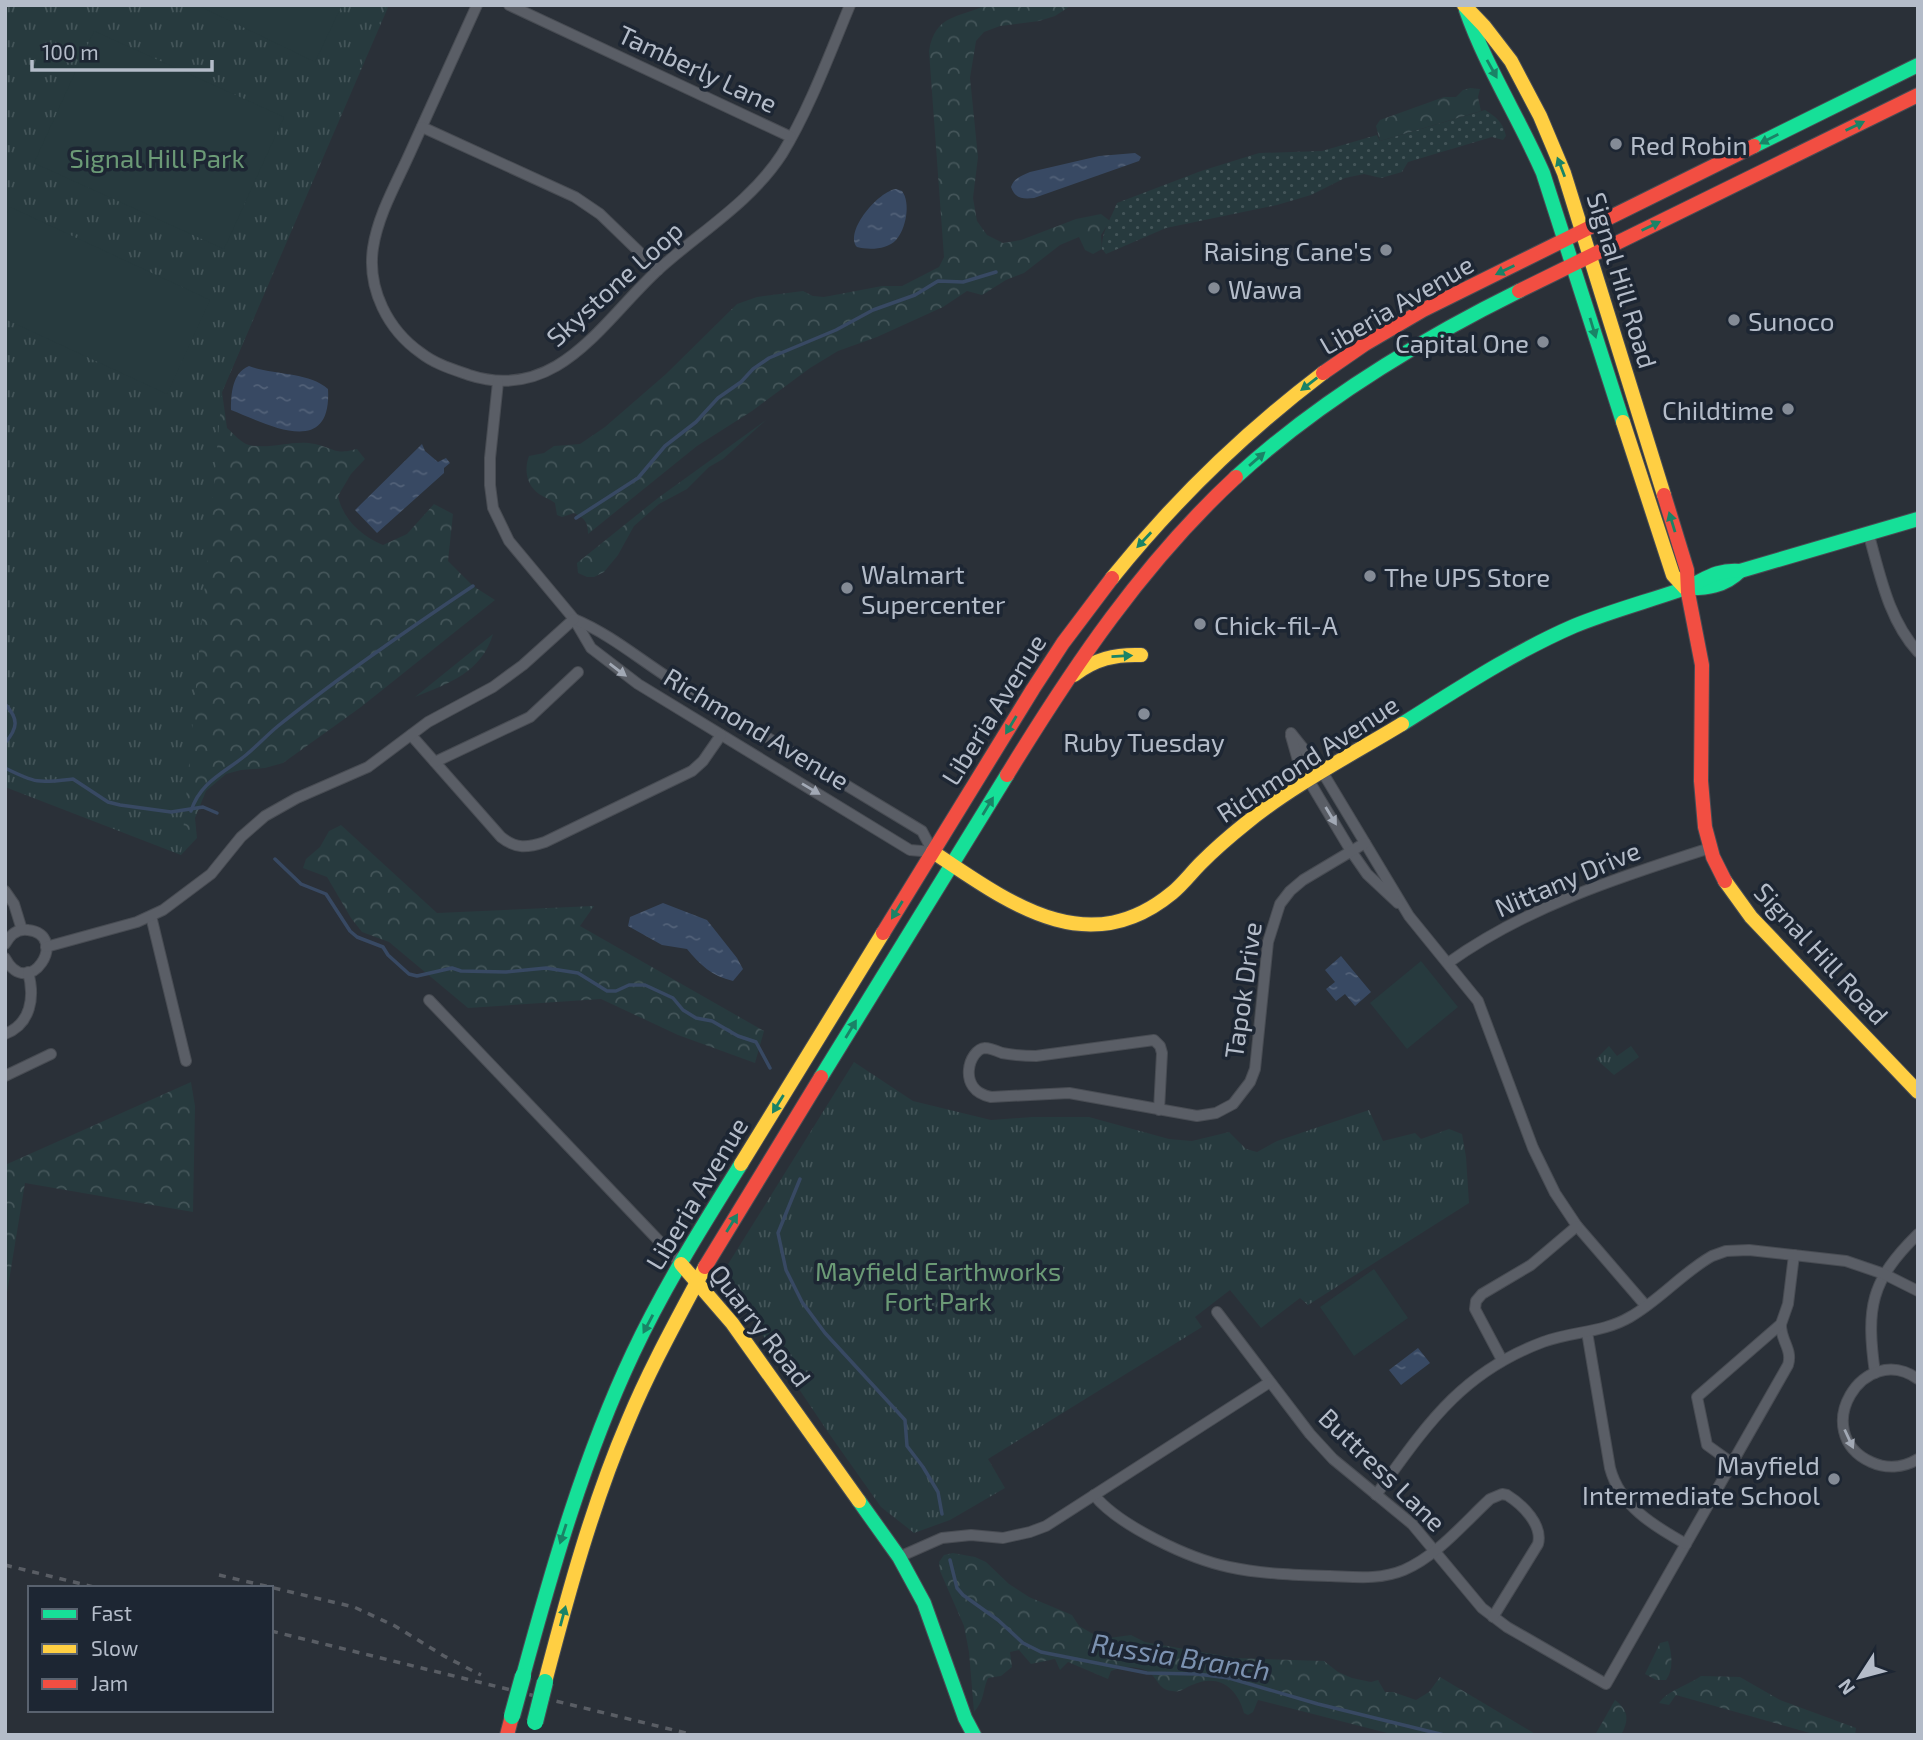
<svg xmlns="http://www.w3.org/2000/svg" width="1923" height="1740" font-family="'Exo 2',sans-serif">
<defs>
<pattern id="grass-dots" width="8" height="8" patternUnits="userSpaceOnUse" patternTransform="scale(1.75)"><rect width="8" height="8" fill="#273a3e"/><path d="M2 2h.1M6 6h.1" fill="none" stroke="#445559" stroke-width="1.8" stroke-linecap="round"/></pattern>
<pattern id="forest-crowns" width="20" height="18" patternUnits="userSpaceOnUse" patternTransform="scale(1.75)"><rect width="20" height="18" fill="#273a3e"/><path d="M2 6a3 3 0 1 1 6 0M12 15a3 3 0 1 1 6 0" fill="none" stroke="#445559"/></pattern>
<pattern id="park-tufts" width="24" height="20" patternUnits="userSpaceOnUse" patternTransform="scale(1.75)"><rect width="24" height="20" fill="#273a3e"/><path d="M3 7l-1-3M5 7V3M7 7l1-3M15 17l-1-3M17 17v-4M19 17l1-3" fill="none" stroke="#445559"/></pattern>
<pattern id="water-ripples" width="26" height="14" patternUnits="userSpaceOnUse" patternTransform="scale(1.75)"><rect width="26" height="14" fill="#384963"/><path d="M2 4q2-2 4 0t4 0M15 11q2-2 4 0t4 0" fill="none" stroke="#526178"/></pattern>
</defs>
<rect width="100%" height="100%" fill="#2a3038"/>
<path fill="url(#grass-dots)" d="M1485,110C1496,117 1503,122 1506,136L1503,140L1492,137L1408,162L1402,172L1381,178L1364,174L1345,178L1311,195L1277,205L1166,228L1106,254L1102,249C1101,232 1111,219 1117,203L1201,171L1259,153L1322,151L1377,135L1380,141Z"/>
<g fill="url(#forest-crowns)">
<path d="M372,5H389L222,392L227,428C234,434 241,443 249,445C271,450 293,439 315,444C337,449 333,455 357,449L365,459L351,474L338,496C343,519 361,536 383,545L407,534L434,504L453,514L448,561L473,586L495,600L361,707L283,763L265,768L241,770L226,774L206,791L195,818L197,838L181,855L32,773L5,375Z"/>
<path d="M986,5H1072L1055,16L1039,21L1000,26L984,32L976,41L970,78L978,157L973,198L977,221L987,235L1003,243L1021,240L1076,219L1101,214L1110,221L1101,235L1102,249L1093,254L1085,250L1079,237L1060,245L1024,273L1006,280L982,295L967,291L943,307L877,337L838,351L810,368L752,411L697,446L588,534C588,523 585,518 574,513L562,517L557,515L555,503C550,499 545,498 539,494C526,485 524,469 529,456L544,453L554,446L580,444L605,427L666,374L737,304L757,297L803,291L813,296L824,297L882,286H902L939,267L944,257L929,51C935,14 959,18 986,5Z"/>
<polygon points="1470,88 1480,89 1478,97 1481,111 1380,141 1376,126 1380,120 1444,97 1456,97 1463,90"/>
<polygon points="766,420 723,459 709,467 687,489 659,504 634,526 618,555 604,572 594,577 587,577 578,573 577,563 658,498"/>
<path d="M493,634C482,672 448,684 415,697Z"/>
<polygon points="341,825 437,913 594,906 580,926 764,1031 755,1063 678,1035 601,999 468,1008 389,942 362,932 351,918 327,877 303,868 306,859 320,847 329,831"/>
<polygon points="191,1082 195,1106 193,1212 25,1183 5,1305 5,1165"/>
<path d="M953,1553L975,1557L986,1562L1009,1584L1029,1597L1072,1615L1079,1626L1095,1635L1109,1638L1131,1635L1145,1642L1235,1658L1324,1661L1338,1672L1352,1678L1371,1682L1378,1680L1385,1692H1393L1416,1700L1429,1692L1440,1677L1537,1735H1395L1258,1700L1253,1712L1248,1715L1244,1713C1237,1687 1218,1673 1192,1685C1184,1688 1181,1693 1172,1691C1160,1690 1159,1682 1152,1675C1142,1665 1123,1666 1111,1671L1108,1679L1068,1662L1060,1670L1055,1659L1031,1664L1019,1650L1010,1652L1012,1667L1001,1676L988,1678C982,1692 985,1700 974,1712L969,1652L964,1626L940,1571L939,1562L944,1555Z"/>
<path d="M1668,1641C1672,1654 1674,1669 1666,1680H1656L1645,1674L1660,1643Z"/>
<path d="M1701,1676L1740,1677L1780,1700L1856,1728L1855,1735H1817L1676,1695L1669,1705L1659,1703C1668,1690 1687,1686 1701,1676Z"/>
<path d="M1615,1700C1629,1711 1629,1720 1621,1735H1595Z"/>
</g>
<g fill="url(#park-tufts)">
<polygon points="5,5 387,5 222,392 181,855 5,787"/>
<polygon points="1609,1046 1617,1056 1631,1046 1639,1057 1614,1075 1596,1059"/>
<polygon points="854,1062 913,1101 991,1120 1032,1117 1089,1117 1169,1139 1192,1141 1229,1132 1246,1149 1257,1152 1277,1141 1369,1110 1383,1141 1415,1133 1421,1139 1449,1129 1462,1134 1466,1157 1469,1203 1308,1305 1300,1298 1261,1328 1230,1290 1195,1317 1202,1327 988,1459 1005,1488 950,1520 914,1533 881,1507 830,1435 728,1284 725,1269"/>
</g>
<g fill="#273a3e">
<polygon points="197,5 342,5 315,62"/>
<polygon points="94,31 284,117 224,249 34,163"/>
<polygon points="10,207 210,300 167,394 5,319 5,217"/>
<polygon points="1421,961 1458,1007 1407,1049 1370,1003"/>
<polygon points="1374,1269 1408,1318 1354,1356 1320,1307"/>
</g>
<g fill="url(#water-ripples)">
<path d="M1135,153L1141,157L1139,161L1034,198C1023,199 1015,199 1011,187C1014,178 1021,176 1030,172L1099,156Z"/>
<path d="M896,189L902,191C911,203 906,229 896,240C887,250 868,250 857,247C844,231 879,191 896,189Z"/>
<path d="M249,366C273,375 310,372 328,389C332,459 269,425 231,410C231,394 232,373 249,366Z"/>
<polygon points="422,444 425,451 438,462 446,458 450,463 444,468 444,473 377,533 355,510"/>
<path d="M663,903L707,920L737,958L743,969L733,981C712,976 700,965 687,949L662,945L628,926L630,917Z"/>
<polygon points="1341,956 1371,992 1355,1006 1345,994 1336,1001 1326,989 1335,982 1325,970"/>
<polygon points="1418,1348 1430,1363 1401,1385 1389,1370"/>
</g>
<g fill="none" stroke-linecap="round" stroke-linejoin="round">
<g stroke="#384963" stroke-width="3.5">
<polyline points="576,518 638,478 665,446 696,422 718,398 741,382 753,369 769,358 836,330 873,310 915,295 938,281 963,282 996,272"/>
<path d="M5,704C19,719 18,728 5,743"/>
<path d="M5,768C37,784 39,783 73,779L108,802L120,805L171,812L203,807L217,813"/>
<path d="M191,811C200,782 224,773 246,755C257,746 267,735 278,726C340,676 407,630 473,586"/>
<polyline points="275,859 301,884 326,894 350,931 357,937 383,947 388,955 409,974 417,976 452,968 461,971 506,972 546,968 578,973 607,991 616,991 629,985 645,985 673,998 683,1010 696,1018 712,1021 738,1036 756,1042 770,1068"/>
<polyline points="800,1179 778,1233 786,1270 802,1302 825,1333 905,1420 907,1446 923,1467 938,1492 942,1514"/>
<polyline points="950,1560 957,1588 963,1595 998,1620 1023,1643 1041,1652 1147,1673 1197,1674 1229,1678 1318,1704 1444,1735"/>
</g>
<g stroke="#484c53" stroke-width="12">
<g id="street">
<path d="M477,5C454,55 432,105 409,155C396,184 378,215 373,248C367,289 388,330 421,353C435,364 452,369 469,375C558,404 603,320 659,269C700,232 751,202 782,154C809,110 830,53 850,5"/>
<polyline points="509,5 791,137"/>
<polyline points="422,127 575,197 600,214 658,270"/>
<polyline points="498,382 490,458 490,485 493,508 509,541 574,619 591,648 638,684 910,850 933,852"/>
<path d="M1868,532C1880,574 1888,619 1918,652"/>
<path d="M574,619C610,634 639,659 672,680L922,831L933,852"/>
<polyline points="1291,733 1323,773 1409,916 1478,1001 1533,1148 1555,1193 1577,1226 1646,1306"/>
<path d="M411,735L501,837C516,849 527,848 545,842L692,771L703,761L721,735"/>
<polyline points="1291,736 1299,764 1351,851 1367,874 1398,903"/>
<polyline points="435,762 530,717 578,672"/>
<polyline points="5,891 14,904 22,930"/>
<polyline points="151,916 186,1061"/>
<path d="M5,944C10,935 17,928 28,930C71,935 29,1003 5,958"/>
<polyline points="46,947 137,922 163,910 211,874 241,837 265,816 297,798 368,767 428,722 493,687 523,665 574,619"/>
<path d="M1448,963C1526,907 1619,877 1710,848"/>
<polyline points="429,1000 681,1264"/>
<path d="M5,1034C31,1024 35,997 28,972"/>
<polyline points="5,1076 51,1054"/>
<path d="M1159,1110L1162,1053L1160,1046L1154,1040L1036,1056C1024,1056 1013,1055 1002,1053C997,1051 990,1048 985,1048C969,1049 956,1090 991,1097L1069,1093L1197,1116L1216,1113L1233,1104L1250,1082L1255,1069L1268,942L1280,904L1290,891L1303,880L1365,843"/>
<path d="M1217,1312L1310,1434L1333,1459L1412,1524L1482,1608L1507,1627L1606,1684L1788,1365C1793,1349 1780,1340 1781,1324"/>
<path d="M1587,1332L1610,1468C1620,1506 1654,1526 1686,1544"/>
<polyline points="1502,1360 1475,1309 1476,1301 1482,1294 1531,1265 1577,1226"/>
<path d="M1875,1373C1866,1308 1870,1281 1918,1234"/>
<path d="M1918,1379C1863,1340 1808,1433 1871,1462C1886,1469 1903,1468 1918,1459"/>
<polyline points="1732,1463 1707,1445 1697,1397 1781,1324 1788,1304 1794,1255"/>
<path d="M1094,1495C1119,1526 1190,1559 1229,1567C1261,1574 1297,1575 1330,1576C1356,1577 1380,1580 1404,1570C1437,1556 1464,1523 1490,1499L1502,1494L1507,1495C1523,1505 1543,1525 1538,1544L1493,1617"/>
<path d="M1376,1495C1426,1426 1460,1373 1543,1342C1572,1331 1603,1333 1630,1317C1660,1300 1682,1273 1712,1256L1726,1251L1749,1250L1846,1261L1884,1274L1918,1291"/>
<polyline points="899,1557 942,1538 971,1535 1003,1538 1030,1532 1046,1526 1270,1382"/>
</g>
</g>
<g stroke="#484c53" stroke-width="16">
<g id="fast">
<path d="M1466,10C1486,67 1519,118 1543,173L1623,422"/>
<polyline points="1754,146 1918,65"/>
<path d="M1236,477C1319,401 1418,341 1519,291"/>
<path d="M1685,588C1706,589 1725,586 1740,571"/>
<path d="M1402,724C1458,689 1514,652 1574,626C1608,612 1645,602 1680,590C1703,582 1713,569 1740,571L1918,519"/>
<polyline points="821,1077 1007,775"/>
<polyline points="859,1501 899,1557 924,1603 965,1718 974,1735"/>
<path d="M523,1676C553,1566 584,1457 633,1353C664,1287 703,1225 741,1164"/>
</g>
</g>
<g stroke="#484c53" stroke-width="16">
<g id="slow">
<polyline points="1464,5 1484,26 1511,61 1540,116 1564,173 1664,495"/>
<polyline points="1623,422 1673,575 1685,588"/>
<path d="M1112,578C1174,501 1244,433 1323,373"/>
<path d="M1074,675C1095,659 1115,654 1141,655"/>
<path d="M933,852C1008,902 1087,963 1172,893C1183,884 1191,873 1201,863C1215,849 1230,836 1245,824C1291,786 1351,755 1402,724"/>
<polyline points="1725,881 1751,917 1918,1092"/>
<polyline points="741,1164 883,933"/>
<polyline points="681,1264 732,1323 859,1501"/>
<path d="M545,1682C568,1594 592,1505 628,1421C650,1368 678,1318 705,1267"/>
</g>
</g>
<g stroke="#484c53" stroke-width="16">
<g id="jam">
<polyline points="1519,291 1918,95"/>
<polyline points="1323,373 1365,344 1423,310 1754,146"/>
<polyline points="1664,495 1687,570 1688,593 1702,665 1701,781 1705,827 1713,857 1725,881"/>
<path d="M1007,775C1073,667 1143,563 1236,477"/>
<polyline points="883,933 1033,689 1063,643 1112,578"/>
<polyline points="705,1267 821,1077"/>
<polyline points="507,1735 512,1716"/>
</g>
</g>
<use href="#street" stroke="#5a5e66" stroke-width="10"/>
<use href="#fast" stroke="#16e098" stroke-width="14"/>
<use href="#slow" stroke="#ffcf43" stroke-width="14"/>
<use href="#jam" stroke="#f24e42" stroke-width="14"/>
<g stroke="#595d64" stroke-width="3.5" stroke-dasharray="7 7" stroke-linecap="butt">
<polyline points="5,1565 98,1588"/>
<polyline points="219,1575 354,1607 395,1626 444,1656 481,1675"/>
<polyline points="271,1631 694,1735"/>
</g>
<g stroke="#474c53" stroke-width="18" stroke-linecap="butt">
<g id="fast-bridge">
<polyline points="512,1716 523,1676"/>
<polyline points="535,1722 545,1682"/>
</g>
</g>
<use href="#fast-bridge" stroke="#16e098" stroke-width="16"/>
</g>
<defs><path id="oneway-solid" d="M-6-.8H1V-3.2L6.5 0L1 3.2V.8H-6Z" transform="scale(1.75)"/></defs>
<g fill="#1a8366">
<use href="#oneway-solid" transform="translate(1492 69) rotate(61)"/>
<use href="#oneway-solid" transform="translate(1855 126) rotate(-26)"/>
<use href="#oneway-solid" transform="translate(1769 139) rotate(153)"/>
<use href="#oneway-solid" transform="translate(1561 167) rotate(-111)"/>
<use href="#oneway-solid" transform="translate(1651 226) rotate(-26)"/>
<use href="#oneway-solid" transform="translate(1505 270) rotate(154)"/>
<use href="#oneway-solid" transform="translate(1593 328) rotate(73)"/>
<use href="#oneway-solid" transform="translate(1309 384) rotate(142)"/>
<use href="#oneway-solid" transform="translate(1257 459) rotate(-41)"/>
<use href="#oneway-solid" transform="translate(1672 522) rotate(-107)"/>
<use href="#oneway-solid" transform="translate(1144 540) rotate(133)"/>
<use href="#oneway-solid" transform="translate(1122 656) rotate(-3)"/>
<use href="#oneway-solid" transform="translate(1011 725) rotate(121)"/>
<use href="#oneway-solid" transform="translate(988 806) rotate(-59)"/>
<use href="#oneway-solid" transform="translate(897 910) rotate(122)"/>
<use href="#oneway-solid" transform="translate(851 1029) rotate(-59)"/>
<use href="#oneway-solid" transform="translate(778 1104) rotate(122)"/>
<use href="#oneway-solid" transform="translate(732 1223) rotate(-58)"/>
<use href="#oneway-solid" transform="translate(648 1324) rotate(118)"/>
<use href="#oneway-solid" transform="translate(563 1534) rotate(108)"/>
<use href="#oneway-solid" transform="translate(563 1616) rotate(-75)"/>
</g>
<g fill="#a2a9b5">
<use href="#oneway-solid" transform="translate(618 670) rotate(37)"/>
<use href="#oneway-solid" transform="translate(811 789) rotate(31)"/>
<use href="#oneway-solid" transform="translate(1331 816) rotate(59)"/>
<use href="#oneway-solid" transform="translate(1849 1439) rotate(65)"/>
</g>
<g fill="#848b96" stroke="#1d2633" stroke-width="2.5">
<circle cx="1616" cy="144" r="7"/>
<circle cx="1386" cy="250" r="7"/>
<circle cx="1214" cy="288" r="7"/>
<circle cx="1734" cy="320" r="7"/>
<circle cx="1543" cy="342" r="7"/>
<circle cx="1788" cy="409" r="7"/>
<circle cx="1370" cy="576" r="7"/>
<circle cx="847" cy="588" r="7"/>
<circle cx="1200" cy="624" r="7"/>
<circle cx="1144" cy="714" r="7"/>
<circle cx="1834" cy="1479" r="7"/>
</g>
<g text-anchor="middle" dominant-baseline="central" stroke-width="7" stroke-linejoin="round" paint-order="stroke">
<g font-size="26" fill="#b4bcc9" stroke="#1d2633">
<text transform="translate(698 68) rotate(25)">Tamberly Lane</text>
<text transform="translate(1623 280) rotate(73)">Signal Hill Road</text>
<text transform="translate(614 283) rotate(-42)">Skystone Loop</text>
<text transform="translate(1396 304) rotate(-30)">Liberia Avenue</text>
<text transform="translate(993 709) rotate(-58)">Liberia Avenue</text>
<text transform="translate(757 728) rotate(31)">Richmond Avenue</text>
<text transform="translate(1307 758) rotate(-33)">Richmond Avenue</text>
<text transform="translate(1567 878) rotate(-23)">Nittany Drive</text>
<text transform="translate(1822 953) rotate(47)">Signal Hill Road</text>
<text transform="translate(1242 990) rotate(-82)">Tapok Drive</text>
<text transform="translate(696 1193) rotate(-59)">Liberia Avenue</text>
<text transform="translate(761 1325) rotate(52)">Quarry Road</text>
<text transform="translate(1383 1469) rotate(44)">Buttress Lane</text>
</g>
<g font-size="26" fill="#b4bcc9" stroke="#1d2633" text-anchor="start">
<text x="1630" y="144">Red Robin</text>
<text x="1372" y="250" text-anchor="end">Raising Cane's</text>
<text x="1228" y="288">Wawa</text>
<text x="1748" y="320">Sunoco</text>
<text x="1529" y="342" text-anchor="end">Capital One</text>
<text x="1774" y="409" text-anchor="end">Childtime</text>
<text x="861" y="573">Walmart<tspan x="861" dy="30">Supercenter</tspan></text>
<text x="1384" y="576">The UPS Store</text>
<text x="1214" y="624">Chick-fil-A</text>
<text x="1144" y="741" text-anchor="middle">Ruby Tuesday</text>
<text x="1820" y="1464" text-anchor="end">Mayfield<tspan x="1820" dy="30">Intermediate School</tspan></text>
</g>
<g font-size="26" fill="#6b9a76" stroke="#1d2633">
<text x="157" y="157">Signal Hill Park</text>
<text x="938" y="1270">Mayfield Earthworks<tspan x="938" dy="30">Fort Park</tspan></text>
</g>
<g font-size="28" font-style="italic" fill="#7c92b1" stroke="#1d2633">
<text transform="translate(1181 1656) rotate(9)">Russia Branch</text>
</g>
</g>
<rect width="1923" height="1740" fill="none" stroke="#b4bcc9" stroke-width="14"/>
<rect x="28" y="1586" width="245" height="126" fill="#1d2633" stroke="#59626f" stroke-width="2"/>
<rect x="42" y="1609" width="35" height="10" fill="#16e098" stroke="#59626f" stroke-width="2"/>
<text x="91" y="1621" font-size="21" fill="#b4bcc9">Fast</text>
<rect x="42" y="1644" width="35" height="10" fill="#ffcf43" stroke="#59626f" stroke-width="2"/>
<text x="91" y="1656" font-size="21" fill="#b4bcc9">Slow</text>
<rect x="42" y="1679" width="35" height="10" fill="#f24e42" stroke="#59626f" stroke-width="2"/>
<text x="91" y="1691" font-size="21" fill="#b4bcc9">Jam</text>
<g transform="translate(1860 1677) rotate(234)" stroke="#1d2633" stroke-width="5" paint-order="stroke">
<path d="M0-5L12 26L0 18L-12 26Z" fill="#b4bcc9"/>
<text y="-10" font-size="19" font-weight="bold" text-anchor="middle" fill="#b4bcc9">N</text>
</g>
<path d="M32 60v10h180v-10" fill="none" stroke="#b4bcc9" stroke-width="3.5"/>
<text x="42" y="60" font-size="21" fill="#b4bcc9" stroke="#1d2633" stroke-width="5" paint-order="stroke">100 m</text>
</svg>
